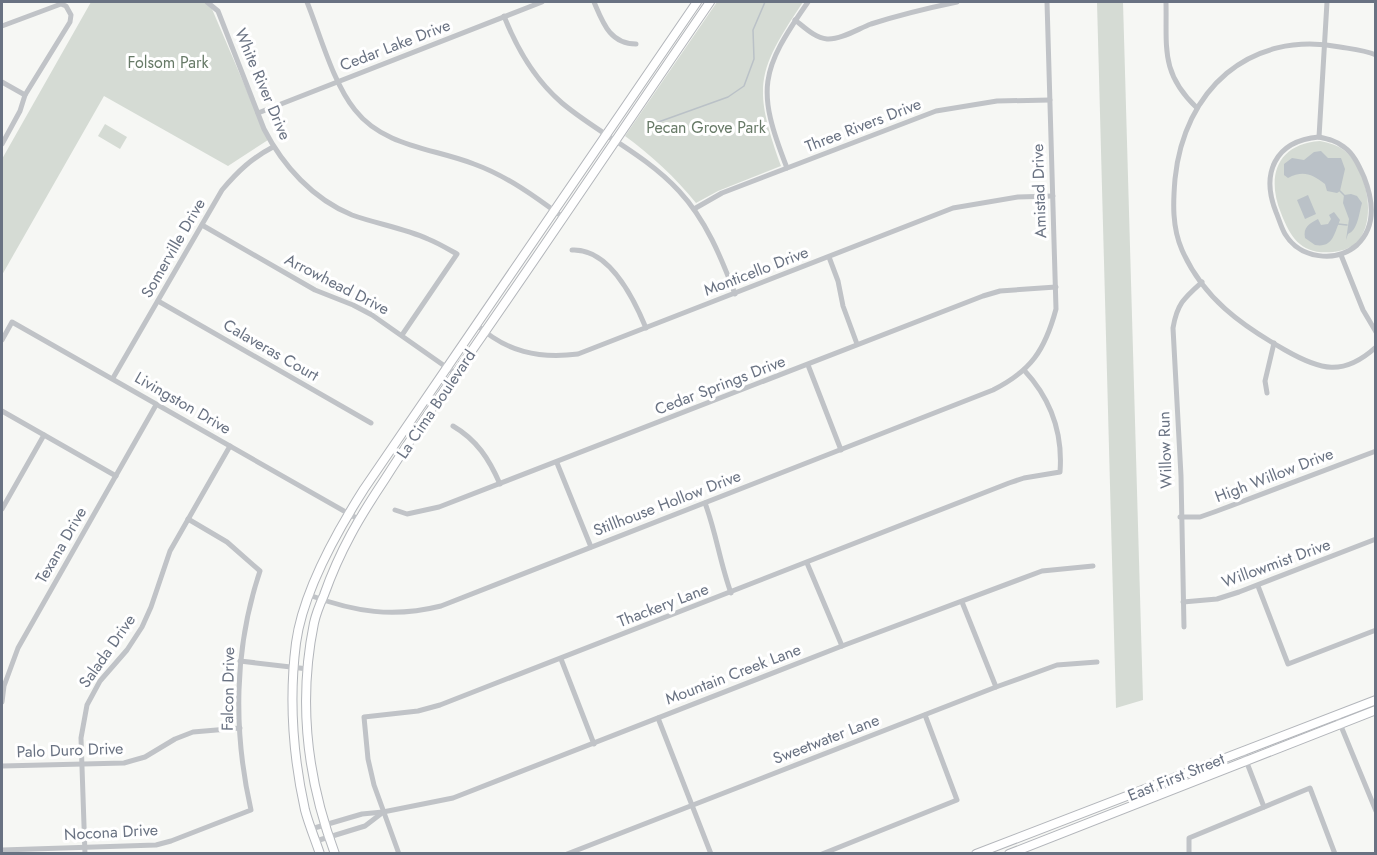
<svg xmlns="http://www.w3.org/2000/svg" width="1377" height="855" font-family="Jost,sans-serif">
<rect width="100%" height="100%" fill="#f6f7f4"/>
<g fill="#d5dbd4">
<polygon points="91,2 209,2 268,140 228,166 104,96 2,275 2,159"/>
<path d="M717,2H803C757,71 752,86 781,166L718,191L696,203C676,178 651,155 625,136Z"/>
<polygon points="1097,2 1123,2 1143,700 1116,708"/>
<polygon points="105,124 127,137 120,149 98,136"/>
<path d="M1320,141C1329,143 1338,145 1345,151C1367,169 1377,219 1358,241C1351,248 1343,251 1333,252C1302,255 1291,239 1281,213C1266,176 1277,144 1320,141Z"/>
</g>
<g fill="#bac1c7">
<path d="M1321,151L1328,158H1341L1345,169L1340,191L1337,193L1327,191L1325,184C1312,174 1303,170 1288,178L1284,175V164L1292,158L1304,160L1314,152Z"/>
<path d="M1351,194L1357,196L1362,203C1359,213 1358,230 1348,234L1346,240L1349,219L1343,203L1344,195Z"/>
<polygon points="1308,195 1316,214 1305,219 1297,200"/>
<path d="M1334,212L1340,220C1334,234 1333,248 1315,245L1305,238C1303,227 1309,224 1318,219L1321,225L1328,224L1331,219L1329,215Z"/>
</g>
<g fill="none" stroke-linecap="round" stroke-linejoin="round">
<g stroke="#bac1c7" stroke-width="1.5">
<polyline points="650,125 728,97 744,86 754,59 753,30 765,2"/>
<polyline points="1340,191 1344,195"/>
<polyline points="1338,224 1347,225"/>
</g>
<g stroke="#b3b6bb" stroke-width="10">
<g id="secondary">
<path d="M320,854C315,839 309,825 305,810C293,756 289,698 296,643C303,591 336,533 364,489L697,2"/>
<path d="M335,854C307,779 298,701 314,623C316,614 320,604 324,595C340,550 359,518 385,479C413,435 443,392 473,349C553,234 631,117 710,2"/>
<polyline points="976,854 1376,700"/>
<polyline points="1009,854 1376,710"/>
</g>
</g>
<g stroke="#c0c3c7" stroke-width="5">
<path d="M207,2L218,11L264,129C283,166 313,199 352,215C377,224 404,228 428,239C438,243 448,249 457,254L402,335"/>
<path d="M307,2C320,34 333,83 355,110C384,147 433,148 474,164C507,176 536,197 564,218"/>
<path d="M594,2C603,23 610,44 636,44"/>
<path d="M1166,2C1167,47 1160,73 1197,108"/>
<path d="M504,16C517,49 535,80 562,103C599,134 645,154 679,191C706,220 721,257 735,294"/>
<path d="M795,20C804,27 815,38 827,39C840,40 858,29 871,24C899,15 928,8 957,2"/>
<polyline points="2,26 61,4 66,6 71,15 70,22 25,95 20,111 2,144"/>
<path d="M1376,55C1364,50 1352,49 1340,47C1249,30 1184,90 1175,179C1173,203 1172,227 1182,250C1203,298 1241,325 1285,350C1320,370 1343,377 1376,347"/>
<polyline points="2,82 25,95"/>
<polyline points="258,113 542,2"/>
<path d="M1319,137C1328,139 1337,141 1344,147C1354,154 1359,166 1364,177C1373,200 1377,226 1357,245C1336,263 1300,259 1285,234C1281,227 1279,219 1276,212C1261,174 1274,141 1319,137Z"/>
<polyline points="1319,137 1327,2"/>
<path d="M787,168C756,89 760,71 808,2"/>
<polyline points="694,209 722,193 936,111 997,101 1050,100"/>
<polyline points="202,225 315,290 353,305 372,315 456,374"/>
<path d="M572,250C609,248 634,299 646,328"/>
<polyline points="1341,255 1363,310 1376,332"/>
<polyline points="829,257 838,281 843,306 857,344"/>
<polyline points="158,301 371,423"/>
<path d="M476,324C506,352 539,359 578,354L953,208L1018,197L1053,196"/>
<polyline points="2,340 12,322 358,519"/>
<polyline points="808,365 841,450"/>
<path d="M113,378L222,190C238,171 252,158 273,147"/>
<polyline points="1267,393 1265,381 1274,343"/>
<polyline points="2,411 116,476"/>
<path d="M453,426C477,440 489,459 500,484"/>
<polyline points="557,463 591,547"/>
<path d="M705,503C716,532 720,563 731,593"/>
<polyline points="2,509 44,435"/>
<polyline points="395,510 407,514 439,507 983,296 1000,291 1056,287"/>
<polyline points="1180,517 1200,517 1217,511 1376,451"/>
<polyline points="807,563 842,646"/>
<polyline points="1258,586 1288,664 1376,630"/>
<path d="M309,595C355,612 393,618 441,606L993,390C1031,371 1045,350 1056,309L1047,2"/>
<polyline points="962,602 996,687"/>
<polyline points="1183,602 1217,599 1239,592 1376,539"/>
<path d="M1184,627L1181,476L1173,328C1177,304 1184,298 1202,282"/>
<polyline points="561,659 594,744"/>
<polyline points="240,661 308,669"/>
<polyline points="2,702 4,686 18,648 156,405"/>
<polyline points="1336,714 1376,811"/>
<polyline points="658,718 711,854"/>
<polyline points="1242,750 1264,807"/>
<polyline points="2,766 124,763 145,757 175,739 193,732 240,728"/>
<polyline points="311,829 362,814 383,812 453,798 842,646 1042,571 1093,566"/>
<polyline points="316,841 365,826 382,813"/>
<path d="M2,850L156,845L171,841L251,810C233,731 234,648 260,571L227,542L188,519"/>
<polyline points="85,854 81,738 87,705 100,681 127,650 142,627 151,607 170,551 230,446"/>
<path d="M399,854L374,785L368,759L364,717L418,711L440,705L1009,483L1024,478L1060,472C1063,433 1051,399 1024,370"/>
<polyline points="567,854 996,687 1057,665 1097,662"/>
<polyline points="822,854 957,800 925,715"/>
<polyline points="1189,854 1189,838 1310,788 1335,854"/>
</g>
<use href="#secondary" stroke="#fff" stroke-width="8"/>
</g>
<g text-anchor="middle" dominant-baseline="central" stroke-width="6" stroke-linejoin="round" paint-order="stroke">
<g font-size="16" fill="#697282" stroke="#fff">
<text transform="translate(395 45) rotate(-21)">Cedar Lake Drive</text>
<text transform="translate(263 84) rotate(67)">White River Drive</text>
<text transform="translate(863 125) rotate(-21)">Three Rivers Drive</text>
<text transform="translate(1039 191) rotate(-92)">Amistad Drive</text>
<text transform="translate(173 248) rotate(-60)">Somerville Drive</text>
<text transform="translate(756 271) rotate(-21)">Monticello Drive</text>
<text transform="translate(337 284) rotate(27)">Arrowhead Drive</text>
<text transform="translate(271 350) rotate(30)">Calaveras Court</text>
<text transform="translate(720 385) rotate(-21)">Cedar Springs Drive</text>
<text transform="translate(183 403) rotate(30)">Livingston Drive</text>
<text transform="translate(436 404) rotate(-56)">La Cima Boulevard</text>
<text transform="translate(1165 450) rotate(-92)">Willow Run</text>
<text transform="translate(1274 475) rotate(-21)">High Willow Drive</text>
<text transform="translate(667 503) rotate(-21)">Stillhouse Hollow Drive</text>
<text transform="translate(61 545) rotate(-60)">Texana Drive</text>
<text transform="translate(1276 563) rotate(-20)">Willowmist Drive</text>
<text transform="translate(663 605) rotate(-21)">Thackery Lane</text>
<text transform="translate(107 651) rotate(-55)">Salada Drive</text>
<text transform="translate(733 674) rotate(-21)">Mountain Creek Lane</text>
<text transform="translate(228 689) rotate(-89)">Falcon Drive</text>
<text transform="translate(826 739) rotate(-21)">Sweetwater Lane</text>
<text transform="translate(70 750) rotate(-2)">Palo Duro Drive</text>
<text transform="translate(1176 777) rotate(-22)">East First Street</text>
<text transform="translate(111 832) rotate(-3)">Nocona Drive</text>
</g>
<g font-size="16" fill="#677a67" stroke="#fff">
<text x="168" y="62">Folsom Park</text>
<text x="706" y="127">Pecan Grove Park</text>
</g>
</g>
<rect width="1377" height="855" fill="none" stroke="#697282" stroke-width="6"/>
</svg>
